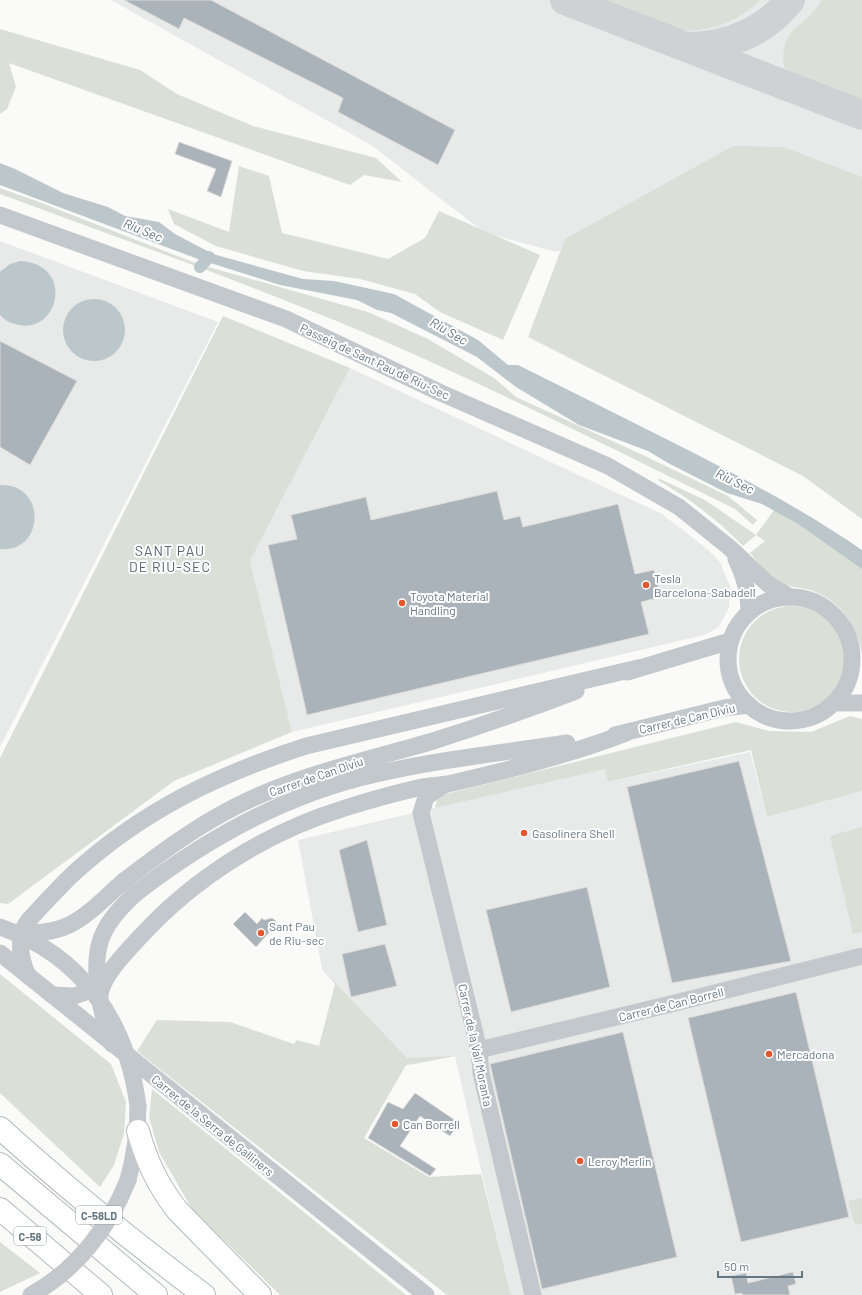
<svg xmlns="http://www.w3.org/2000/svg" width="862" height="1295" font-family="Barlow,sans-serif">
<rect width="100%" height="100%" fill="#fafaf8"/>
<g fill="#e8e9e9">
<polygon points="111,0 862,0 862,250 651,197 557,252 485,233 371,145"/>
<polygon points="0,241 218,322 0,747"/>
<polygon points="350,368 662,514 706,548 720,562 731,588 729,607 719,627 704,635 292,732 250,561"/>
<polygon points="750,752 767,817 862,791 862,1295 511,1295 484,1183 455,1056 410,1065 322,969 298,840 605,768 609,782"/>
</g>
<g fill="#dadfd7">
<path d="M590,0H761C702,53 653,25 590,0Z"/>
<path d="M822,0H862V106L790,77C780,66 782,46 790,34C794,28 801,24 806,19C812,14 817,7 822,0Z"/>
<polygon points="0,29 140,70 177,94 253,126 376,158 402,182 364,175 350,185 9,63 16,87 7,109 0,114"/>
<polygon points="733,146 784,147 862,177 862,519 803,476 528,337 565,239"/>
<polygon points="239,166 269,176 282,233 388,259 425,238 439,211 540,255 503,340 440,312 415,294 360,279 303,271 216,246 174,224 168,209 229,232"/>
<path d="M0,188L39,202L198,264L368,312L428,339L494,378L516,397L645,456L728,496L757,520L753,525L735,509C604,445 474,378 339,322C227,276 113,236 0,194Z"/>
<polygon points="223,316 350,368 250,561 292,732 174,781 8,904 0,903 0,758"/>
<path d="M658,478L705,500L756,535L774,510L798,524L855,563L862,569V654C856,625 840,599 810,590C799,587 788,587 777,582C767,577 758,562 750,553L765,541L756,535L743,546C718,520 690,499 659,481Z"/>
<circle cx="792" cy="659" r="53"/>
<polygon points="850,716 862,719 862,791 767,817 751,750 608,782 605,769 435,808 438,796 736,722 769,731 811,732"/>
<polygon points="862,827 862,932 853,934 830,836"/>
<polygon points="322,969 407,1058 455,1056 406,1065 364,1138 429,1177 481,1174 511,1295 447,1295 137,1051 157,1020 230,1022 294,1044 297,1040 319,1046 335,984"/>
<polygon points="0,974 111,1064 126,1102 124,1134 114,1165 100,1187 0,1093"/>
<polygon points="152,1089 406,1295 280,1295 192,1209 159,1152 149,1117"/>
<polygon points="862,1198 862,1224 855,1225 848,1201"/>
<polygon points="0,1242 40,1273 0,1292"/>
</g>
<g fill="#bbc7cb">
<path d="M0,163L15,169L63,193L108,207L125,216L159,222L175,234L213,254L303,279L334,281L394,294L478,340L508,365H518C572,392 625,418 678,445C741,477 804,510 862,550V569L798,524L762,504L727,493L668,463L648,451L579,425L516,387L477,357L391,313L377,310L357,300L280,285L198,259L0,185Z"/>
<path d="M20,261C75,264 59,333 19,325C11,323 5,321 0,315V272L10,264Z"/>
<circle cx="94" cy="330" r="31"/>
<path d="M0,485C47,483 45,553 0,549Z"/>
</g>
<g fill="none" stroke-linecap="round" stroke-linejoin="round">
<polyline stroke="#bbc7cb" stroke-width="12" points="200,267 209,257"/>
<g stroke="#ced2d4" stroke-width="30">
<polyline points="565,0 862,115"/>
<path d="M688,47C727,47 765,32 790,0"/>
</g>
</g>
<g fill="#aab3b9" stroke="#dcdcda">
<polygon points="124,0 211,0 455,130 438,165 338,112 343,98 184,18 179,29"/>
<polygon points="179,142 232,161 221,197 207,191 216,169 175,154"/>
<polygon points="0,341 77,381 30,465 0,447"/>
<polygon points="497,491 504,520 520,516 523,527 618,504 635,574 654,570 661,597 641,602 649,634 307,715 268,545 297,539 291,515 366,497 371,520"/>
<polygon points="739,761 791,961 672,983 627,787"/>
<polygon points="367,840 387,925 358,932 339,850"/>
<polygon points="587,887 610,987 511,1012 486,910"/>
<polygon points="245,912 257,924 262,918 264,920 272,918 276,921 275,926 256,947 233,924"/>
<polygon points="385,944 397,986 351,997 342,954"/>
<polygon points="796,992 849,1217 741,1242 688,1018"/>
<polygon points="623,1032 677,1257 542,1289 490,1064"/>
<polygon points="415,1093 459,1123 450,1136 420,1116 400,1146 436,1169 430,1176 368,1138 388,1102 403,1109"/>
<polygon points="793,1272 796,1284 788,1286 790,1295 742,1295 742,1293 735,1294 731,1276 746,1273 748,1283"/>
</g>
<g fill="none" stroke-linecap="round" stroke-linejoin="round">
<g stroke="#b4b9bd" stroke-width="24">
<g id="highway">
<path d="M0,1128C66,1188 133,1242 204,1295"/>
<path d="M138,1131C147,1162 157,1184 177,1210L260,1295"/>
<polyline points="0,1164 156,1295"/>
<polyline points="0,1209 101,1295"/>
</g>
</g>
<g stroke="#c3c8cc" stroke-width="17">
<polyline points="0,215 286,319 441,393 608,466 679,507 730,548 768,584 790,597"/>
<path d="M736,559C745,577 749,593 749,612"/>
<circle cx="790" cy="659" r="62"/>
<polyline points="627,672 730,641"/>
<polyline points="834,703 862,703"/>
<polyline points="615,735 724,708 749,705"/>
<polyline points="444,785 426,797 421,813 479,1050 481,1073 533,1295"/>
<path d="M124,881C164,850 205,820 251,799C310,772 372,759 433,741C481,726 529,709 576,691"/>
<path d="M135,894C207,838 286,794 376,774C440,759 503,753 567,743"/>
<polyline points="0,953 426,1295"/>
<path d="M28,976C20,958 16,938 28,921C43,905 58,888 74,873C143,810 219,774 306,746L638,668"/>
<polyline points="52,995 74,996 101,987"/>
<path d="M112,1044C109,1031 99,1009 100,996C101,977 127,951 140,937C195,877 267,832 345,808C370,800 396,793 422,787C430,786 439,785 448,784C508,770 569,755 626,733"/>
<polyline points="479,1050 679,1002 862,956"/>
<path d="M128,1180C135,1155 138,1132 138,1106"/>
</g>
<use href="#highway" stroke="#fff" stroke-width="22"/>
<g stroke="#c3c8cc" stroke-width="17">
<path d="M0,927C82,955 127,1022 138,1106"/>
<path d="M20,932C72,937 88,912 124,881"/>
<path d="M99,999C93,948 97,929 135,894"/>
<path d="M31,1295C76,1270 109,1228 128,1180"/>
</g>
</g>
<g fill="#e4572e" stroke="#fff" stroke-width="1.5">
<circle cx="646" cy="585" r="4"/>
<circle cx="402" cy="603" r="4"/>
<circle cx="524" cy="833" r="4"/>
<circle cx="261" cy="933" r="4"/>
<circle cx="769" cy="1054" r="4"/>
<circle cx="395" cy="1124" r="4"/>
<circle cx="580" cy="1161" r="4"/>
</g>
<g text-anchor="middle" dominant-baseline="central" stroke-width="4" stroke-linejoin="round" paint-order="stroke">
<g fill="#fff" stroke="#939fa8" stroke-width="1">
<rect x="76" y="1206" width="46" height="18" rx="3"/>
<rect x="14" y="1227" width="32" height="18" rx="3"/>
</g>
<g font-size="11" font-weight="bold" fill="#657683">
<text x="99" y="1215">C-58LD</text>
<text x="30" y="1236">C-58</text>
</g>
<g font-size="12" fill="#657683" stroke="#fff">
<text transform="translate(375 361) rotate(25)">Passeig de Sant Pau de Riu-Sec</text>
<text transform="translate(687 718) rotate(-13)">Carrer de Can Diviu</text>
<text transform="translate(316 776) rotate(-19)">Carrer de Can Diviu</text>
<text transform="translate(671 1004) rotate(-14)">Carrer de Can Borrell</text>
<text transform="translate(476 1045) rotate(78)">Carrer de la Vall Moranta</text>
<text transform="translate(213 1125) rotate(39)">Carrer de la Serra de Galliners</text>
</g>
<g font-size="12" fill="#657683" stroke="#fff" text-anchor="start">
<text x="654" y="578">Tesla<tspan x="654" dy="14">Barcelona-Sabadell</tspan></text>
<text x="410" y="596">Toyota Material<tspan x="410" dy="14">Handling</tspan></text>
<text x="532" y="833">Gasolinera Shell</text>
<text x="269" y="926">Sant Pau<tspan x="269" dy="14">de Riu-sec</tspan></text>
<text x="777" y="1054">Mercadona</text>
<text x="403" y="1124">Can Borrell</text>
<text x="588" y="1161">Leroy Merlin</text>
</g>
<g font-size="13" font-style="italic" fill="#60757c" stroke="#fff">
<text transform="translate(143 230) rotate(22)">Riu Sec</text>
<text transform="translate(449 331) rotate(30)">Riu Sec</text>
<text transform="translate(735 481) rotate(26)">Riu Sec</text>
</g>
<g font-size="14" letter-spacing="1" fill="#57646e" stroke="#fff">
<text x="170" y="550">SANT PAU<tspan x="170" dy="16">DE RIU-SEC</tspan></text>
</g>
</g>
<path d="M718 1271v6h84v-6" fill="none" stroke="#657683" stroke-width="2"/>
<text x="724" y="1271" font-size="12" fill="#657683" stroke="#ffffff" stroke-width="3" paint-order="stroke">50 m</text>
</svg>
